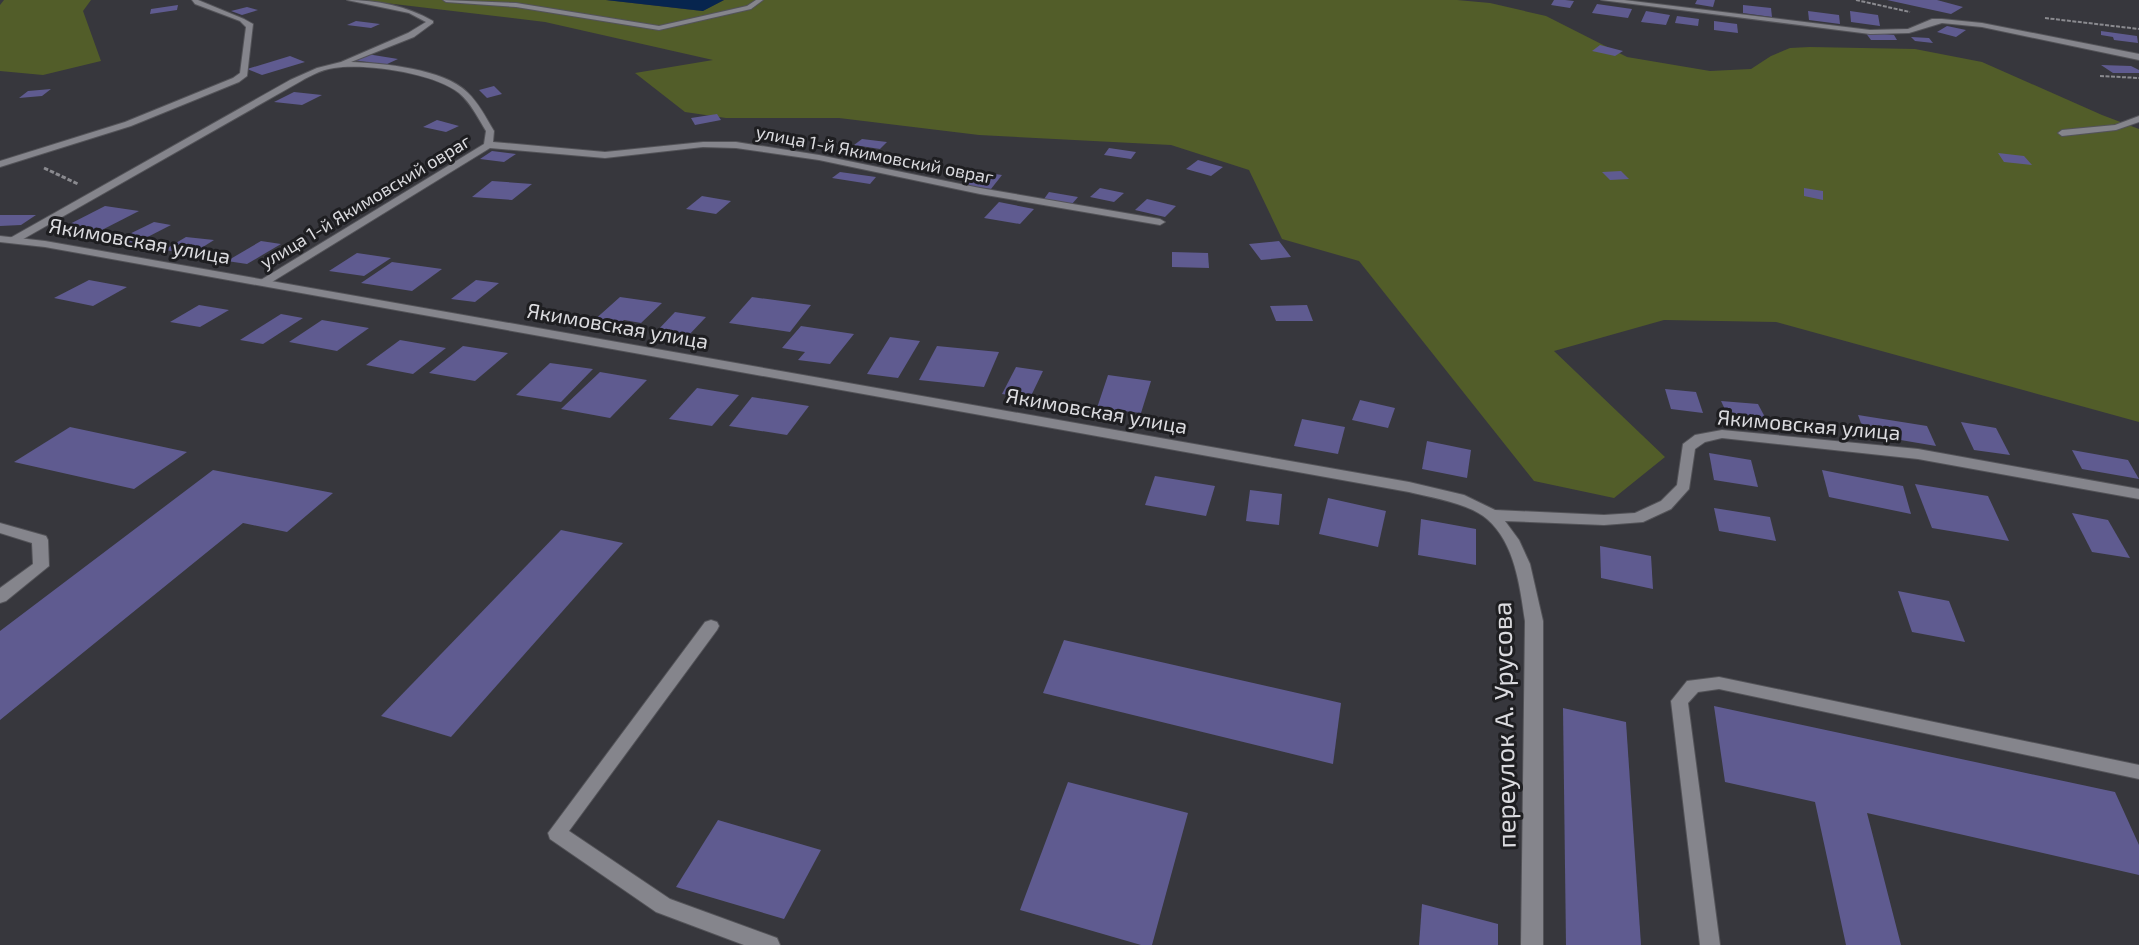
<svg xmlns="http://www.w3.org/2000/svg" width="2139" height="945" font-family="'Exo 2',sans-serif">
<rect width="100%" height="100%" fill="#37373d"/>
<g fill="#525d29">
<polygon points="4,0 91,0 83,11 101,61 43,75 0,71 0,5"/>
<polygon points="360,0 606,0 702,11 724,0 1457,0 1490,3 1546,16 1627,57 1710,71 1751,69 1771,56 1790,48 1810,47 1915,49 1982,62 2102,115 2139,129 2139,422 1776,322 1664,320 1554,351 1665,457 1614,498 1534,481 1359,261 1282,239 1249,170 1171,145 979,135 839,118 726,118 685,112 635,73 713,60 545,22"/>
</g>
<polygon fill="#07254e" points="606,0 724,0 703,11"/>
<g fill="#5f5b90">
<polygon points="1554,0 1565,0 1574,1 1570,8 1551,5"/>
<polygon points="1697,0 1715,0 1713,7 1695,4"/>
<polygon points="1887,0 1937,0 1963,7 1951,14"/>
<polygon points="1597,4 1632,9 1628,18 1592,13"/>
<polygon points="178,5 177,10 150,14 151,9"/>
<polygon points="1743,5 1771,8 1772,17 1743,13"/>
<polygon points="247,7 258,10 242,15 231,11"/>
<polygon points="1646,11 1670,15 1666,25 1641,22"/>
<polygon points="1808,11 1839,15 1840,24 1809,20"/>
<polygon points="1850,11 1878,15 1880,26 1851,22"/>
<polygon points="1677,16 1699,19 1698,26 1675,23"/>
<polygon points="356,21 380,24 371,28 347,25"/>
<polygon points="1714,21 1737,24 1738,33 1714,30"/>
<polygon points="1947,26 1966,30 1956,37 1937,32"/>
<polygon points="2101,31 2137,36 2138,43 2114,40 2113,37 2101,35"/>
<polygon points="1865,32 1894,35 1897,40 1871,40"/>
<polygon points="1911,37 1929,38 1933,43 1915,41"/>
<polygon points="1600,45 1623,51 1615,56 1592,51"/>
<polygon points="367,54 398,59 385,65 354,60"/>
<polygon points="290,56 305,62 262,75 247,69"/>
<polygon points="2101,65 2131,66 2139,70 2139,73 2113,73"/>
<polygon points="494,86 502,94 487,98 479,90"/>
<polygon points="51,89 42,96 19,98 28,91"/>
<polygon points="294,92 322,95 302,105 274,102"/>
<polygon points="717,114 721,120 695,125 691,118"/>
<polygon points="437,120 459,126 446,132 423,127"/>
<polygon points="761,133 790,134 785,140 756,140"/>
<polygon points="862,139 887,142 880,149 854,145"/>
<polygon points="1109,148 1136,152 1131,159 1104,155"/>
<polygon points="492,151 516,154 504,162 480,159"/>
<polygon points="1998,153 2024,156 2032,165 2004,162"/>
<polygon points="1198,160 1223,167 1211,176 1186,169"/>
<polygon points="974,171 1002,175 991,189 961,185"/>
<polygon points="1621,171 1629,179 1610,180 1602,172"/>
<polygon points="840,172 876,177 870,184 832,178"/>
<polygon points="492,181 532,184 512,200 472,197"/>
<polygon points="1100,188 1124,193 1114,202 1090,197"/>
<polygon points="1804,188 1823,191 1823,200 1804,196"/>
<polygon points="1049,192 1078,197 1072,204 1044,199"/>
<polygon points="702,196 731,201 716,214 686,209"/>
<polygon points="1147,199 1176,206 1165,217 1135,210"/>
<polygon points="999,202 1034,209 1020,224 984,218"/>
<polygon points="105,206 139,211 96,233 62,228"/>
<polygon points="0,215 36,215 21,225 0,226"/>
<polygon points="154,222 171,225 132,245 115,241"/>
<polygon points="186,237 214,240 192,254 164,250"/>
<polygon points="261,241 281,244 247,264 227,261"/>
<polygon points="1279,241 1291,257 1261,260 1249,244"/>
<polygon points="1172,252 1208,253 1209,268 1172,267"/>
<polygon points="357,253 391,258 364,276 329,271"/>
<polygon points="392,262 442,269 412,291 361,283"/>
<polygon points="89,280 127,287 93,306 54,298"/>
<polygon points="476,280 499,283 475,302 451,299"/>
<polygon points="620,297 662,303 641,323 624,320 617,326 592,322"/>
<polygon points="752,297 811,305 790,332 729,323"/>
<polygon points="199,305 229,310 200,327 170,322"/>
<polygon points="1307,305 1313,321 1276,321 1270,306"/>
<polygon points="675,312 706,317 687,337 655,333"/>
<polygon points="281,314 303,318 263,344 240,340"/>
<polygon points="322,320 369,328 337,351 289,342"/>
<polygon points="801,326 854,334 830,364 798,360 805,352 782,348"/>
<polygon points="890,337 920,341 898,378 867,374"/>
<polygon points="400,340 446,348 413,374 366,365"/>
<polygon points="463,346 508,353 475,381 429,373"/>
<polygon points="937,346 999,352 984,387 919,380"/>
<polygon points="550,363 593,369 561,402 516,395"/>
<polygon points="1016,367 1043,371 1030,398 1002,394"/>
<polygon points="600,372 647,380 610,418 561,409"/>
<polygon points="1108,375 1151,381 1141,413 1097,408"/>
<polygon points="697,388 739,395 712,426 669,419"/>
<polygon points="1665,389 1696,392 1703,413 1671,409"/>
<polygon points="752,397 809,406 787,435 729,426"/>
<polygon points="1360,400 1395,408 1388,428 1352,420"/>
<polygon points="1721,401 1758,404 1767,421 1729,418"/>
<polygon points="1858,415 1927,426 1936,446 1865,434"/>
<polygon points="1302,419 1345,427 1338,454 1294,446"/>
<polygon points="1961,422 1996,428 2010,455 1974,450"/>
<polygon points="70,427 187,452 134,489 14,462"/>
<polygon points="1427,441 1471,450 1467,478 1422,469"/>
<polygon points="2072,450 2128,460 2139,479 2082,469"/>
<polygon points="1709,453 1751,460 1758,487 1714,480"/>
<polygon points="213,470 333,493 287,532 243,523 0,720 0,631"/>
<polygon points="1822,470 1903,486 1911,514 1829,497"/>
<polygon points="1155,476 1215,486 1206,516 1145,505"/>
<polygon points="1915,484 1988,496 2009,541 1932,528"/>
<polygon points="1250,490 1282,494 1279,525 1246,521"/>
<polygon points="1328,498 1386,511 1378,547 1319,534"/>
<polygon points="1714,508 1770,517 1776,541 1719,531"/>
<polygon points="2072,513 2108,520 2130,558 2092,552"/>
<polygon points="1421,519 1476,529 1476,565 1418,555"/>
<polygon points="561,530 623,543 451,737 381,716"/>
<polygon points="1600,546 1651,556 1653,589 1601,578"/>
<polygon points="1898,591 1949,601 1965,642 1912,632"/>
<polygon points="1064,640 1341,703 1333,764 1043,693"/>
<polygon points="1714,706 2115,792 2139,845 2139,875 1867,813 1901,945 1846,945 1815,802 1725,782"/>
<polygon points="1563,708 1626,722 1641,945 1566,945"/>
<polygon points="1068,782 1188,813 1152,945 1141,945 1020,910"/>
<polygon points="718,820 821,850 784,919 676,887"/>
<polygon points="1422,904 1498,924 1498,945 1419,945"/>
</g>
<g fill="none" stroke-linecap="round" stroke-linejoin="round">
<g stroke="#535358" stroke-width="2">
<g id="lane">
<polygon points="192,0 198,0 244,19 253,24 247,76 239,82 131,126 0,167 0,161 125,122 233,78 240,73 246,27 240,21 195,4"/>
<path d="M347,0C377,0 407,6 433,21V23L414,37L351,62C382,63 444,69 467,92C479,103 486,118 494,131L493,142L605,152L703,142H736L819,155L980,188L1160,219L1165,222L1160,225L980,194L819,160L736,148L703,147L605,158L490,148L267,285H259V281L484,144L486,131C478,118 471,103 459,93C434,73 365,63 334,68C320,70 308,77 296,84L18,242H10V238L290,80L317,68L341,62L408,33L426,22L409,13Z"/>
<polygon points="443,0 516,3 659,26 747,6 756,0 763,0 751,9 659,30 516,7 446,2"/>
<polygon points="2139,116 2139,122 2116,130 2062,136 2058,133 2062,130 2115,125"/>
<polygon points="711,620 717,622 719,626 717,630 569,831 670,899 777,938 780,945 744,945 656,912 550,839 548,833 705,622"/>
<polygon points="1719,677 2139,765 2139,779 1719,689 1698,692 1688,703 1720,945 1700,945 1671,701 1687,681"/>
</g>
</g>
<g stroke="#535358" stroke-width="2">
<g id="street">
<polygon points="1601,0 1624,0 1870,30 1908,29 1932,19 1942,19 1982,23 2139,54 2139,60 1982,27 1942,23 1909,33 1870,34"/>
<path d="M0,236L45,241L1409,482L1464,495L1495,510L1604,515L1635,513L1661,501L1677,485L1683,444L1695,435L1722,430L1918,449L2139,489V499L1918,459L1722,438L1705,442L1695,449L1689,489L1671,509L1643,522L1604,525L1505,521L1519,540L1530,564L1543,621V945H1521L1525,621C1520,587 1515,543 1487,519C1468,503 1433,498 1409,492L45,247L0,242Z"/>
<polygon points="0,523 46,536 48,540 49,566 6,601 0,603 0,588 33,564 32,543 0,533"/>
</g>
</g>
<g stroke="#8a8a8f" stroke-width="2" stroke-dasharray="4 1.5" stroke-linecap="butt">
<polyline points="1856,0 1910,12"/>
<polyline points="2045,18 2139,29"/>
<polyline points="2100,76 2139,78"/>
</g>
<polyline stroke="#8a8a8f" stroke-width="3" stroke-dasharray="4.5 2" stroke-linecap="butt" points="44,168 78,184"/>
<use href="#lane" fill="#85858c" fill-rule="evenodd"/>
<use href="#street" fill="#85858c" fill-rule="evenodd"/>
</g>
<g text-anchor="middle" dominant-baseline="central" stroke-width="6" stroke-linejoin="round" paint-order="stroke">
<g font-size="18" fill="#dbdbdf" stroke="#1e1e21">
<text transform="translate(875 154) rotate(11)">улица 1-й Якимовский овраг</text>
<text transform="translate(365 201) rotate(-31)">улица 1-й Якимовский овраг</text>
</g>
<g font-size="21" fill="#dbdbdf" stroke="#1e1e21">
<text transform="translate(140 240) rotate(10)">Якимовская улица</text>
<text transform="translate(618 325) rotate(10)">Якимовская улица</text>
<text transform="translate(1097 410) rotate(10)">Якимовская улица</text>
<text transform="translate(1809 424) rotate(5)">Якимовская улица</text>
</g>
<g font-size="26" fill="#dbdbdf" stroke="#1e1e21">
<text transform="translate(1503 725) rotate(-91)">переулок А. Урусова</text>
</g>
</g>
</svg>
